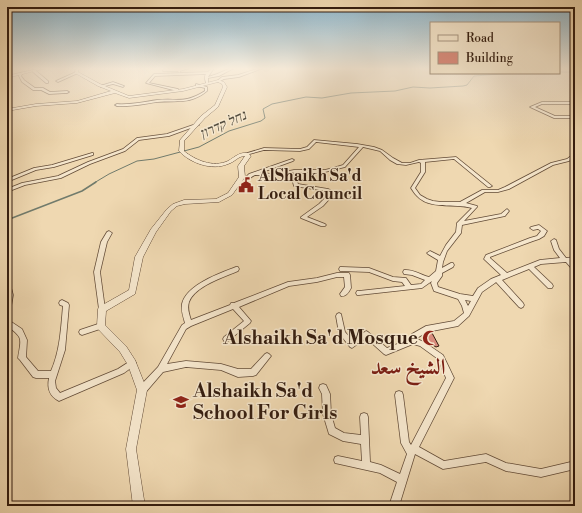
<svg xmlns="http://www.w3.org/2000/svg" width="582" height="513" font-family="'Libre Bodoni',Amiri,'Frank Ruhl Libre',serif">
<rect width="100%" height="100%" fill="#efd8b1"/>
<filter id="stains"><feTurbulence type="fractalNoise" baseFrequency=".005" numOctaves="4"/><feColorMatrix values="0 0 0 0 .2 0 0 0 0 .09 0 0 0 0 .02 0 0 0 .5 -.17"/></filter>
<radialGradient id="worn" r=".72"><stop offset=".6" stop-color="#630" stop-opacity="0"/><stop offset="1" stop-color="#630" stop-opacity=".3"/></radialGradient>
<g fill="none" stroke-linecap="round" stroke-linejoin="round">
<g stroke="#717b6c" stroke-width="1">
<polyline points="559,72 575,72"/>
<polyline points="516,73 535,73"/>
<polyline points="94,183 109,174 137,161 154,159 199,147 229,131 261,121 265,118 263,109 272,104 306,97 322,98 351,93 395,91 413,87 430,88 463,86 467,85 474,76 514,73"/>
</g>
<polyline stroke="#717b6c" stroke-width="1.5" points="7,220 82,191 96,182"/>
</g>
<polygon fill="#d88c7c" stroke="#341d10" points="428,333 432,333 439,346 436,347 426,341 423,336"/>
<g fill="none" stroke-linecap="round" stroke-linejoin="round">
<g stroke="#634c38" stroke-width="1.5">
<g id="minor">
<polygon points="164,68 166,68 166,69 189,68 180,71 180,72 179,73 178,71 163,71"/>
<path d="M212,68H214L208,77L217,74L231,68H234L219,76L208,78V83L207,84L206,83C205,79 204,77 206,74L155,76L149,83L178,89V90L177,91L146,83L154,74L208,72Z"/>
<polygon points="260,68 263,68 239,77 224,79 218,82 217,81 222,77 238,75"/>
<polygon points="33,70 35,70 48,81 48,83 46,83 33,72"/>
<polygon points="76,72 78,73 58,82 56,81"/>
<polygon points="20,73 22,74 21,76 24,80 35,88 43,88 50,92 67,91 69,92 67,93 49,94 41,90 33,90 22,82 19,76"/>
<polygon points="113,82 124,86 123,87 113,84 101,87 100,86"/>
<path d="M196,84L207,87V91C190,105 178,100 157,102C143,104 131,107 117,106L115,105L117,104C131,105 143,102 157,100C178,98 185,104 205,91V88L196,86Z"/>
<polygon points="542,102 575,102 575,104 542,104 535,107 555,116 575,116 575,118 554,118 530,107"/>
<polygon points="196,124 199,125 169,136 139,140 125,151 90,164 61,178 25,185 7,192 7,189 22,183 58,176 88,162 123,149 137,138 167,134"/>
<path d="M314,140L357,144L374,147L382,150L393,158L402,163H410L419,160L456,157L492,186L490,187H488L454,159L425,162V172L415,188L420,195L427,199L433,201L441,202H460L482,190H498L505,187L551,163L567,159L575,153V156L569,161L553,165L509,189L498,192H485L466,203L477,206V207L464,221L501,214L507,209L509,211L505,216L462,225L461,233L447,251L443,262L442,268L451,263H453L454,265L453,267L442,273V276L437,283L438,287L460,294L473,296L478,288L491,279L501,275L485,260L484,259L486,255L530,238L537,236L541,231L538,229L533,230L530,228L531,227L539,225L547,231L544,236L539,239L533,241L490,257V258L507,273L540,260L560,258L554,250L551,241L554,239L556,240L559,249L566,258L575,257V261H572L575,264V270H573L566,262L541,264L534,267L552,284L553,286L552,288H548L529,269L502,280L523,303L524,305L523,307L521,308L519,307L496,282L495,283L482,292L469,316L458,326L427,332L417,338V339L424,342L443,355L454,378L419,447L444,461L486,454L506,463L541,469L575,461V469L541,477L506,471L486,462L443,469L415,454L399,506H389L397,482L380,473L335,463L334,460L335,457L338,456L362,461L361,444L343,441L329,434L323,414L322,394L319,388L320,385L323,384L326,385L330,394L331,414L335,428L344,433L361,435L360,417L361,414L364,413L367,414L368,417L370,462L381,465L400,474L407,454L401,443L395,395L396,392L399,391L402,392L403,395L409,442L411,445L446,378L438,359L420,346L413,344L386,355L384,354L366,338L352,348L350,347L339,333L336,316L337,314L339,313L341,314L345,332L353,341L366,331L368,332L387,348L410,339L412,334L426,326L454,321L464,313L462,306L458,299L434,291L431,283L432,281L422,288L359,295H357L356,293L357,291H359L405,286L402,282L393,281L369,272L342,271H340L339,269L340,267H342L369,268L393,277L406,278L411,285L421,284L425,280L412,275L404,274L403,272L404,270C413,269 421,275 429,277L436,271L438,260L428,254L427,253L430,251L440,256L446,245L456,232L457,223L472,208C454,203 430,210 417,196C414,193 413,191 411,188L421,172V163L419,162L406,165L397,164L390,160L380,151L363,147L345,167L325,172H297L298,174L296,179L298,184L328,189L330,190L332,195V196L323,206L307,217L325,224L326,225L325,226H321L301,218V217L319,204L328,195L326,191L294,186L292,179L294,174L293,172L274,176L255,175C248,178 245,185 237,185V184L243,180L249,174L292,159L294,160L293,161L260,173L274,174L294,170H325L333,168L343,165L359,147L316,142L309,149L300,151L264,150L246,155L244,154L264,148L300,149L307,147ZM465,300L471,301L468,306Z"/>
<polygon points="92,153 93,153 93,155 54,167 36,170 7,182 7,179 34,168 52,165"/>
<polygon points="109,231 112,233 107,242 100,272 105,309 104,311 102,312 100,311 99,309 94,272 101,242 107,232"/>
<path d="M236,267H238L239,269L238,271C224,277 195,286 189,302C187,308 189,314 191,320L230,305L231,303H234L288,282L317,278L337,273H349L350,275L351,288C349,292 346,297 341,296L340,294L345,287L344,277H337L317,282L289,286L239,307L251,321L250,323L228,341L226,342L224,341L223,339L224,337L244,321L233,309L191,326L186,329L167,364L186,361L221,364L238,369H251L265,354L267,353L269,354L271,356L256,375L253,376L238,377L221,370L186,367L163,372L145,393L142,394L139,393L138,390L139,387L158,367L182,325L185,323C183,316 181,311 182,304C186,285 220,273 236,267Z"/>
<polygon points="7,282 9,282 10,284 13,295 10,312 9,314 7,315"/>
<path d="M62,300L68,303L69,305L65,350L55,381L56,388L60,393L118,369L132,360L135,361L136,363L135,365L124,373L59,401C49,396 47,388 49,378H36L33,377L20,360L18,358C21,339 24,338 7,326V319L22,329L27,340L26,357L38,371H51C60,351 61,328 63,306L60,305L59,303L60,301Z"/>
<polygon points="101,323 103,324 104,326 103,328 82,335 80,334 79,332 80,330"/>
</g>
</g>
<g stroke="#634c38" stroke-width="1">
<g id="tertiary">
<polygon points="41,68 46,68 7,78 7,76"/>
<path d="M76,68H79L78,72L100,84L129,96L183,89L218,80L224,82L227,87L218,107L205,118L184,141V151C195,160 213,168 228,161C235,157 239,152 248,153L251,156L244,166L245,177L232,195L219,202L185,204L177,206L171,211L156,232L143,257L135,294L106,311L105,325L126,346L135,360L147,390L136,449L145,506H133L126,449L137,390L128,365L120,352L98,329L97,326L98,309L99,307L129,290L135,257L151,229L167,209L173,204L184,200L216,199L228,193L239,177L238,166L245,156C238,156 235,162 228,164C212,171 190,163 179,151L180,140L201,116L215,105L223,87L222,84L218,82L183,91L129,98L115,93L77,103L36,106L7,111V109L36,104L77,101L111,91L98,86L75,73Z"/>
</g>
</g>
<g stroke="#341d10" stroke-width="2">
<polygon id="secondary" points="7,68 12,68 7,70"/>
</g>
<use href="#minor" fill="#f5e6cc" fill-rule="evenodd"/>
<use href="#tertiary" fill="#f5e6cc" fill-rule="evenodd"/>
<use href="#secondary" fill="#f5e6cc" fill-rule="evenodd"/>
</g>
<linearGradient id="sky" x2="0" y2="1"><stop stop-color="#89b6cf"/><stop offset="0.49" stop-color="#f8eddc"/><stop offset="1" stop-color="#f8eddc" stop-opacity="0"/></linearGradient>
<rect width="582" height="140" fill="url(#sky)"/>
<defs>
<g id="civic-bare" transform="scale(1.2)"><path d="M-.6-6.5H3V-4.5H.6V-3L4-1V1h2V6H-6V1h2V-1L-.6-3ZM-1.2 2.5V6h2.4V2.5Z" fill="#8f2418" stroke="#f5e6cc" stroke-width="2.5" paint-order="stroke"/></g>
<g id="mosque-bare" transform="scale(1.2)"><path d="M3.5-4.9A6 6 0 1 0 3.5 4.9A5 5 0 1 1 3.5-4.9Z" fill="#8f2418" stroke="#f5e6cc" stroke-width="2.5" paint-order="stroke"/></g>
<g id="school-bare" transform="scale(1.2)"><path d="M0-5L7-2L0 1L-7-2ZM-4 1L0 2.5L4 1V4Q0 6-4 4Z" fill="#8f2418" stroke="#f5e6cc" stroke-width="2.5" paint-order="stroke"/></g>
</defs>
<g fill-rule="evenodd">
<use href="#civic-bare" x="246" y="185"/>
<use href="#mosque-bare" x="430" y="338"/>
<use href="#school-bare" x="181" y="402"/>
</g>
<g text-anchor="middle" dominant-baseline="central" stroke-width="3" stroke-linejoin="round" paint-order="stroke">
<g font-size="14" font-style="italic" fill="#534c3e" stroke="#f5e6cc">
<text transform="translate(223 125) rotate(-24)">נחל קדרון</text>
</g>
<g font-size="16" font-weight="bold" fill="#341d10" stroke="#f5e6cc" text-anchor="start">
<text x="258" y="176">AlShaikh Sa'd<tspan x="258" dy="18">Local Council</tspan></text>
</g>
<g font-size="19" font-weight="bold" fill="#341d10" stroke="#f5e6cc" text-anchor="end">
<text x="418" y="338">Alshaikh Sa'd Mosque</text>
<text x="193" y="391" text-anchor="start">Alshaikh Sa'd<tspan x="193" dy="22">School For Girls</tspan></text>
</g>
<g font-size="22" font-weight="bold" fill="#7a1f14" stroke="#f5e6cc">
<text x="408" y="367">الشيخ سعد</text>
</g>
</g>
<rect width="582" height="513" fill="none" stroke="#efd8b1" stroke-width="24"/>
<rect x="8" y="8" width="566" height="497" fill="none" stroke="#341d10" stroke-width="2"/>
<rect x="12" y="12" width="558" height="489" fill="none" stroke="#341d10"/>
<rect x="430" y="22" width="130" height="52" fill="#f5e6cc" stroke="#a89681"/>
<rect x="438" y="35" width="20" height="6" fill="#f5e6cc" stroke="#a89681"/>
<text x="466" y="42" font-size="12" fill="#341d10">Road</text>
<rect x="438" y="52" width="20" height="12" fill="#d88c7c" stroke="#a89681"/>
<text x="466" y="62" font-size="12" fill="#341d10">Building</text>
<rect width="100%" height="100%" filter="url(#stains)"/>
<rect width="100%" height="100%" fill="url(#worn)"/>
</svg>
